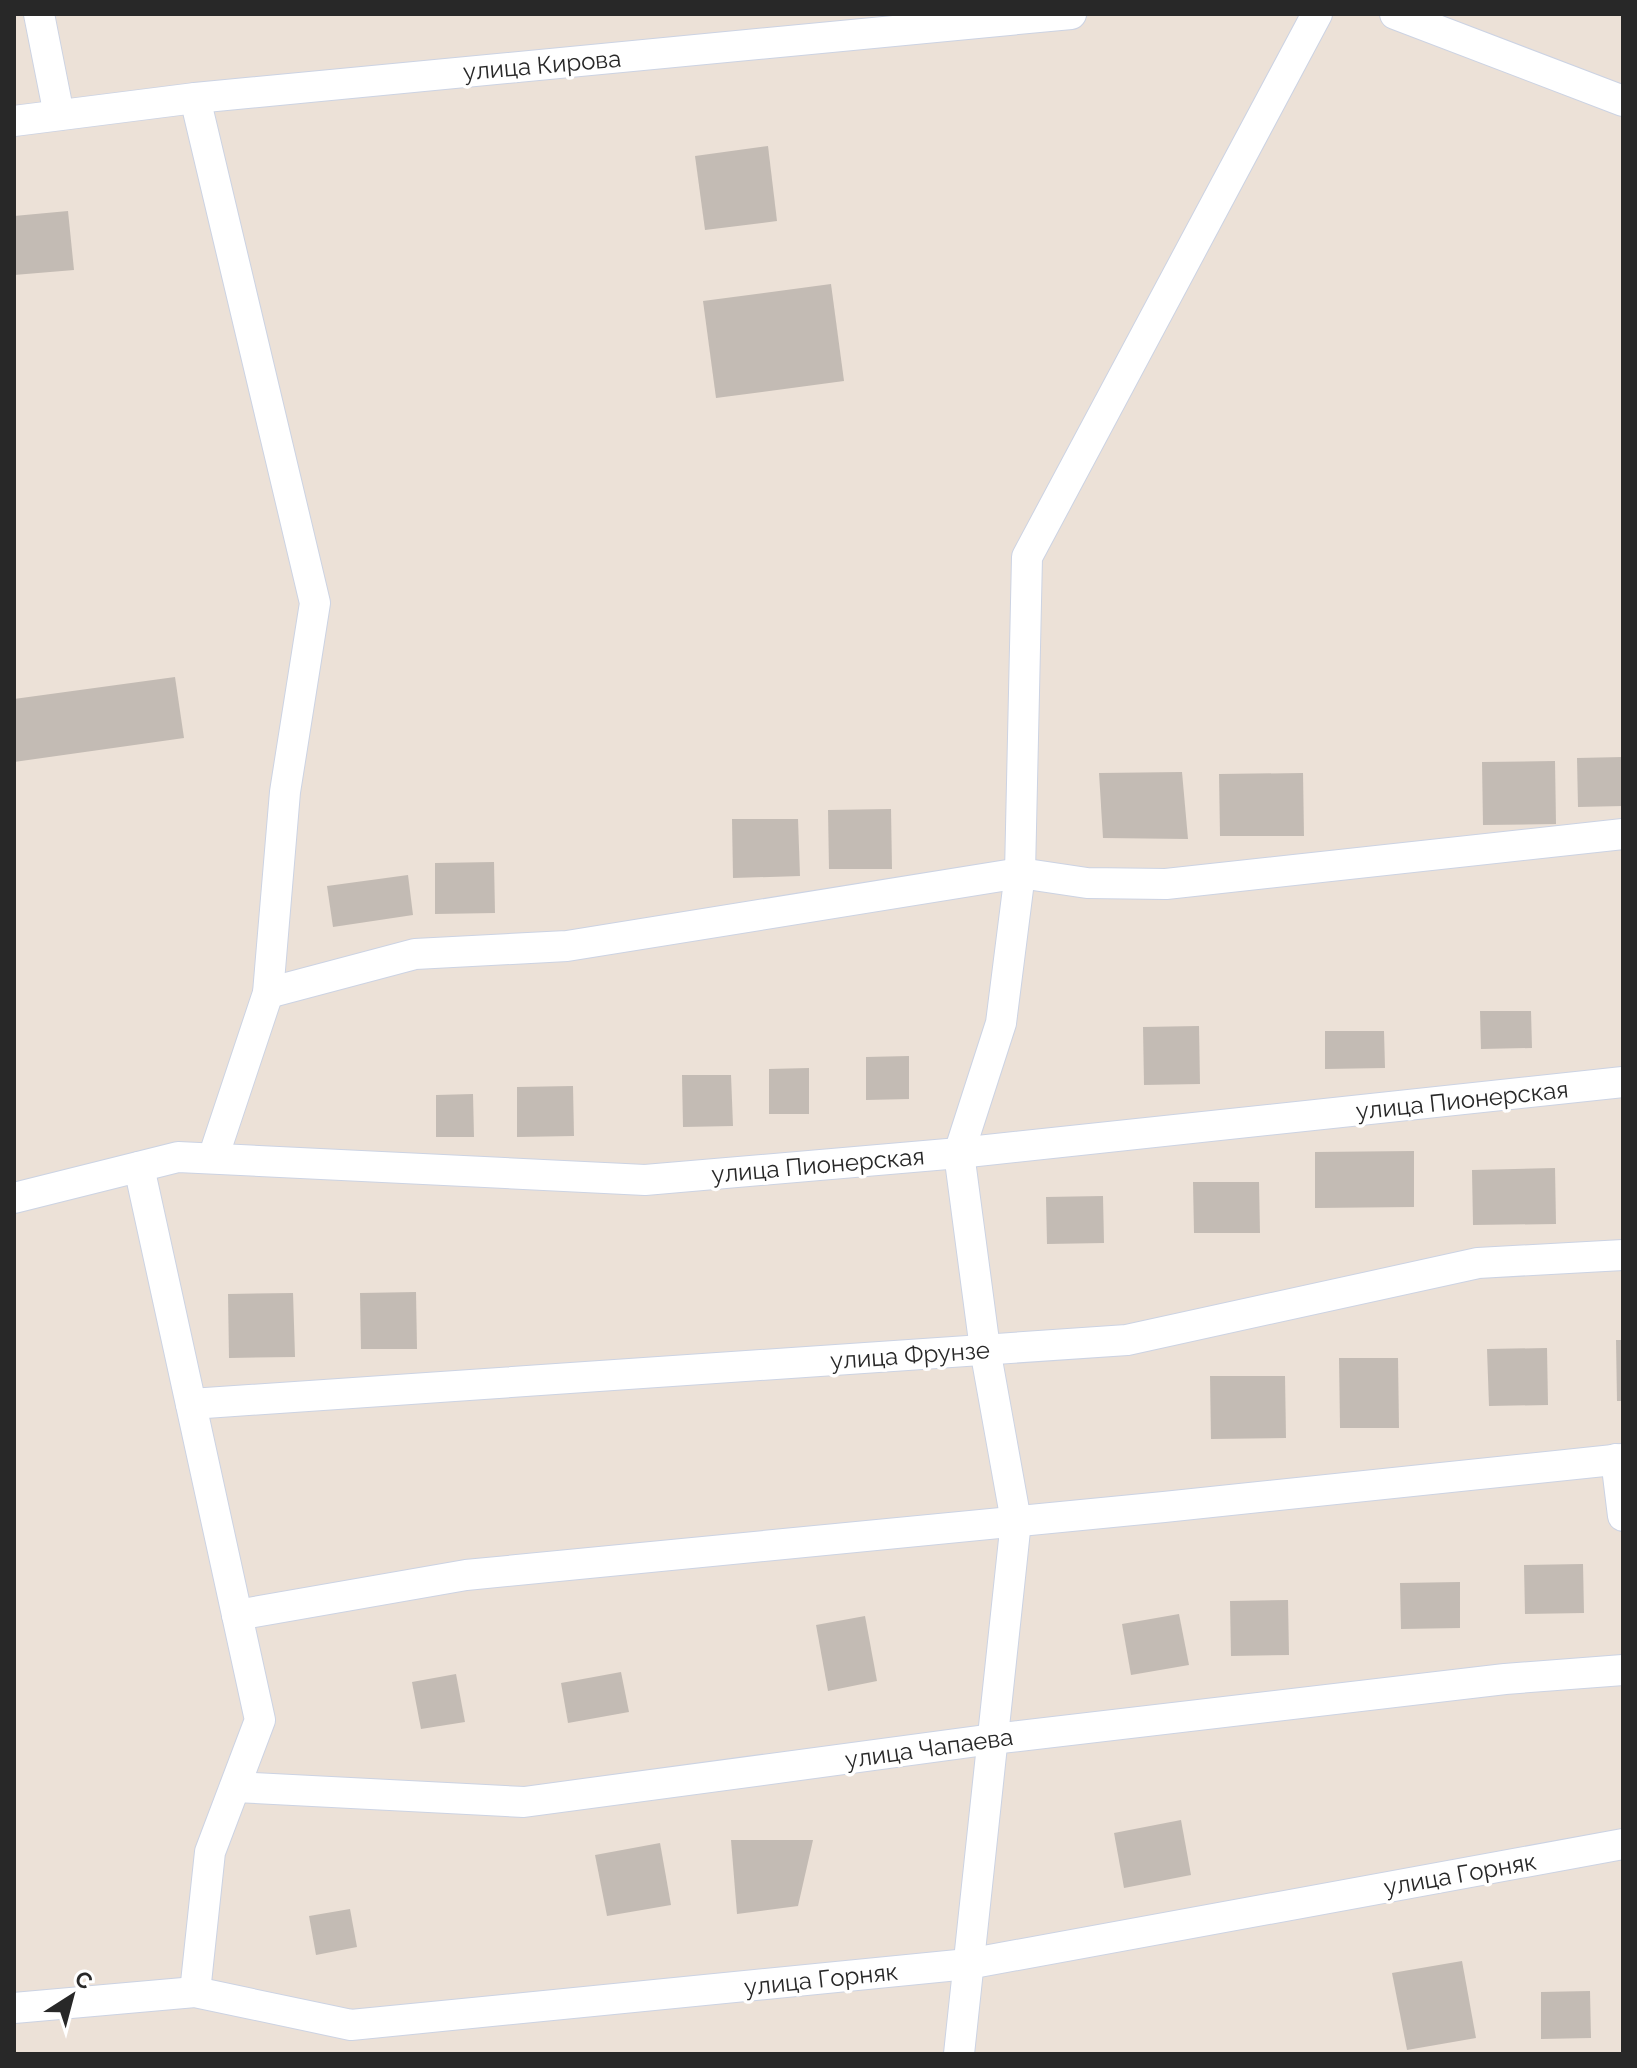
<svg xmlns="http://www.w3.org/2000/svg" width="1637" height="2068" font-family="Raleway,sans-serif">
<rect width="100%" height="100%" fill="#ece1d7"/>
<g fill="#c3bbb4">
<polygon points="768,146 777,221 705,230 695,156"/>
<polygon points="68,211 74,270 14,275 14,216"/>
<polygon points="831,284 844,381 716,398 703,301"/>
<polygon points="175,677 184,738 14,762 14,699"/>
<polygon points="1623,757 1623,806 1578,807 1577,758"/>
<polygon points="1555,761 1556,824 1483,825 1482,762"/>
<polygon points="1182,772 1188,839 1103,838 1099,773"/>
<polygon points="1303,773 1304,836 1220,836 1219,774"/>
<polygon points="891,809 892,869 829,869 828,810"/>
<polygon points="732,819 798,819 800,876 733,878"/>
<polygon points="494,862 495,913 435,914 435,863"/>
<polygon points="408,875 413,915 333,927 327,886"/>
<polygon points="1480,1011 1531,1011 1532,1048 1481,1049"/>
<polygon points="1199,1026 1200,1084 1144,1085 1143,1027"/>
<polygon points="1325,1031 1384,1031 1385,1068 1325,1069"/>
<polygon points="909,1056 909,1099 866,1100 866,1057"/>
<polygon points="809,1068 809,1114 769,1114 769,1069"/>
<polygon points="682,1075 731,1075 733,1126 683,1127"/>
<polygon points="573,1086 574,1136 517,1137 517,1087"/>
<polygon points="473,1094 474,1137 436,1137 436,1095"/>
<polygon points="1414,1151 1414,1207 1315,1208 1315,1152"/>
<polygon points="1555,1168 1556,1224 1473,1225 1472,1170"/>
<polygon points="1193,1182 1259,1182 1260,1233 1194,1233"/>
<polygon points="1103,1196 1104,1243 1047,1244 1046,1197"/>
<polygon points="416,1292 417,1349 361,1349 360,1293"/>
<polygon points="293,1293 295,1357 229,1358 228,1294"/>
<polygon points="1616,1340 1623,1340 1623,1401 1617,1401"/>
<polygon points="1547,1348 1548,1405 1489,1406 1487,1349"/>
<polygon points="1339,1358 1398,1358 1399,1428 1340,1428"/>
<polygon points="1210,1376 1285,1376 1286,1438 1211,1439"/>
<polygon points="1583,1564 1584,1613 1525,1614 1524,1565"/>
<polygon points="1460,1582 1460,1628 1401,1629 1400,1583"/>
<polygon points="1288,1600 1289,1655 1231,1656 1230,1601"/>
<polygon points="1179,1614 1189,1665 1131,1675 1122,1624"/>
<polygon points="865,1616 877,1681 828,1691 816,1625"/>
<polygon points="621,1672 629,1712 568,1723 561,1683"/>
<polygon points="456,1674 465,1722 421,1729 412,1682"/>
<polygon points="1181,1820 1191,1875 1124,1888 1114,1833"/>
<polygon points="731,1840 813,1840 798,1906 737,1914"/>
<polygon points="660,1843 671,1905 607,1916 595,1855"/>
<polygon points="350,1909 357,1947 316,1955 309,1916"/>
<polygon points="1462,1961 1476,2038 1407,2050 1392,1973"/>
<polygon points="1590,1991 1591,2038 1541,2039 1541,1992"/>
</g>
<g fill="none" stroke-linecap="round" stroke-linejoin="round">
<g stroke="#ccd3e3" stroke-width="32">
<g id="minor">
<polyline points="39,14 59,115"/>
<polyline points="1395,14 1623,101"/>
<polyline points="195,98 315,603 285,792 268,993 213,1158"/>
<polyline points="14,121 195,98 1071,14"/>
<polyline points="268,993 415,954 567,946 1020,873 1087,883 1166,884 1623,834"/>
<polyline points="139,1167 260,1720 210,1852 195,1992"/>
<polyline points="14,1198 178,1157 645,1180 959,1153 1623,1082"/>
<polyline points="191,1404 1127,1340 1478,1263 1623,1255"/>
<polyline points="1616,1459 1623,1516"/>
<polyline points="237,1615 466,1575 1164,1507 1623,1459"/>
<polyline points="235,1787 524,1802 993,1739 1505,1679 1623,1670"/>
<polyline points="14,2008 195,1992 351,2025 968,1964 1623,1844"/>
<polyline points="959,2054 1016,1521 985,1349 959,1153 1001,1023 1020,873 1027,557 1317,14"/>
</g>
</g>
<use href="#minor" stroke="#fff" stroke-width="30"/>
</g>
<g text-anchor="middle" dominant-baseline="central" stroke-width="7" stroke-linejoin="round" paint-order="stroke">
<g font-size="24" fill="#282828" stroke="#fff">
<text transform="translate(542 65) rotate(-5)">улица Кирова</text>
<text transform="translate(1462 1100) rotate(-6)">улица Пионерская</text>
<text transform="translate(818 1165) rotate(-5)">улица Пионерская</text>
<text transform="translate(910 1355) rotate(-4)">улица Фрунзе</text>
<text transform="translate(929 1748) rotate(-8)">улица Чапаева</text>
<text transform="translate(1460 1874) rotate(-10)">улица Горняк</text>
<text transform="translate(821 1979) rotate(-6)">улица Горняк</text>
</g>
</g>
<rect width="1637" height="2068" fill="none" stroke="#282828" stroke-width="32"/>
<g transform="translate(72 1996) rotate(36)" stroke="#ffffff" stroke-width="6" paint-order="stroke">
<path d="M0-6L14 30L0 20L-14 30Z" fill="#282828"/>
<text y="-12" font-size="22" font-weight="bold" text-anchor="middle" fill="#282828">С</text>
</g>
</svg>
